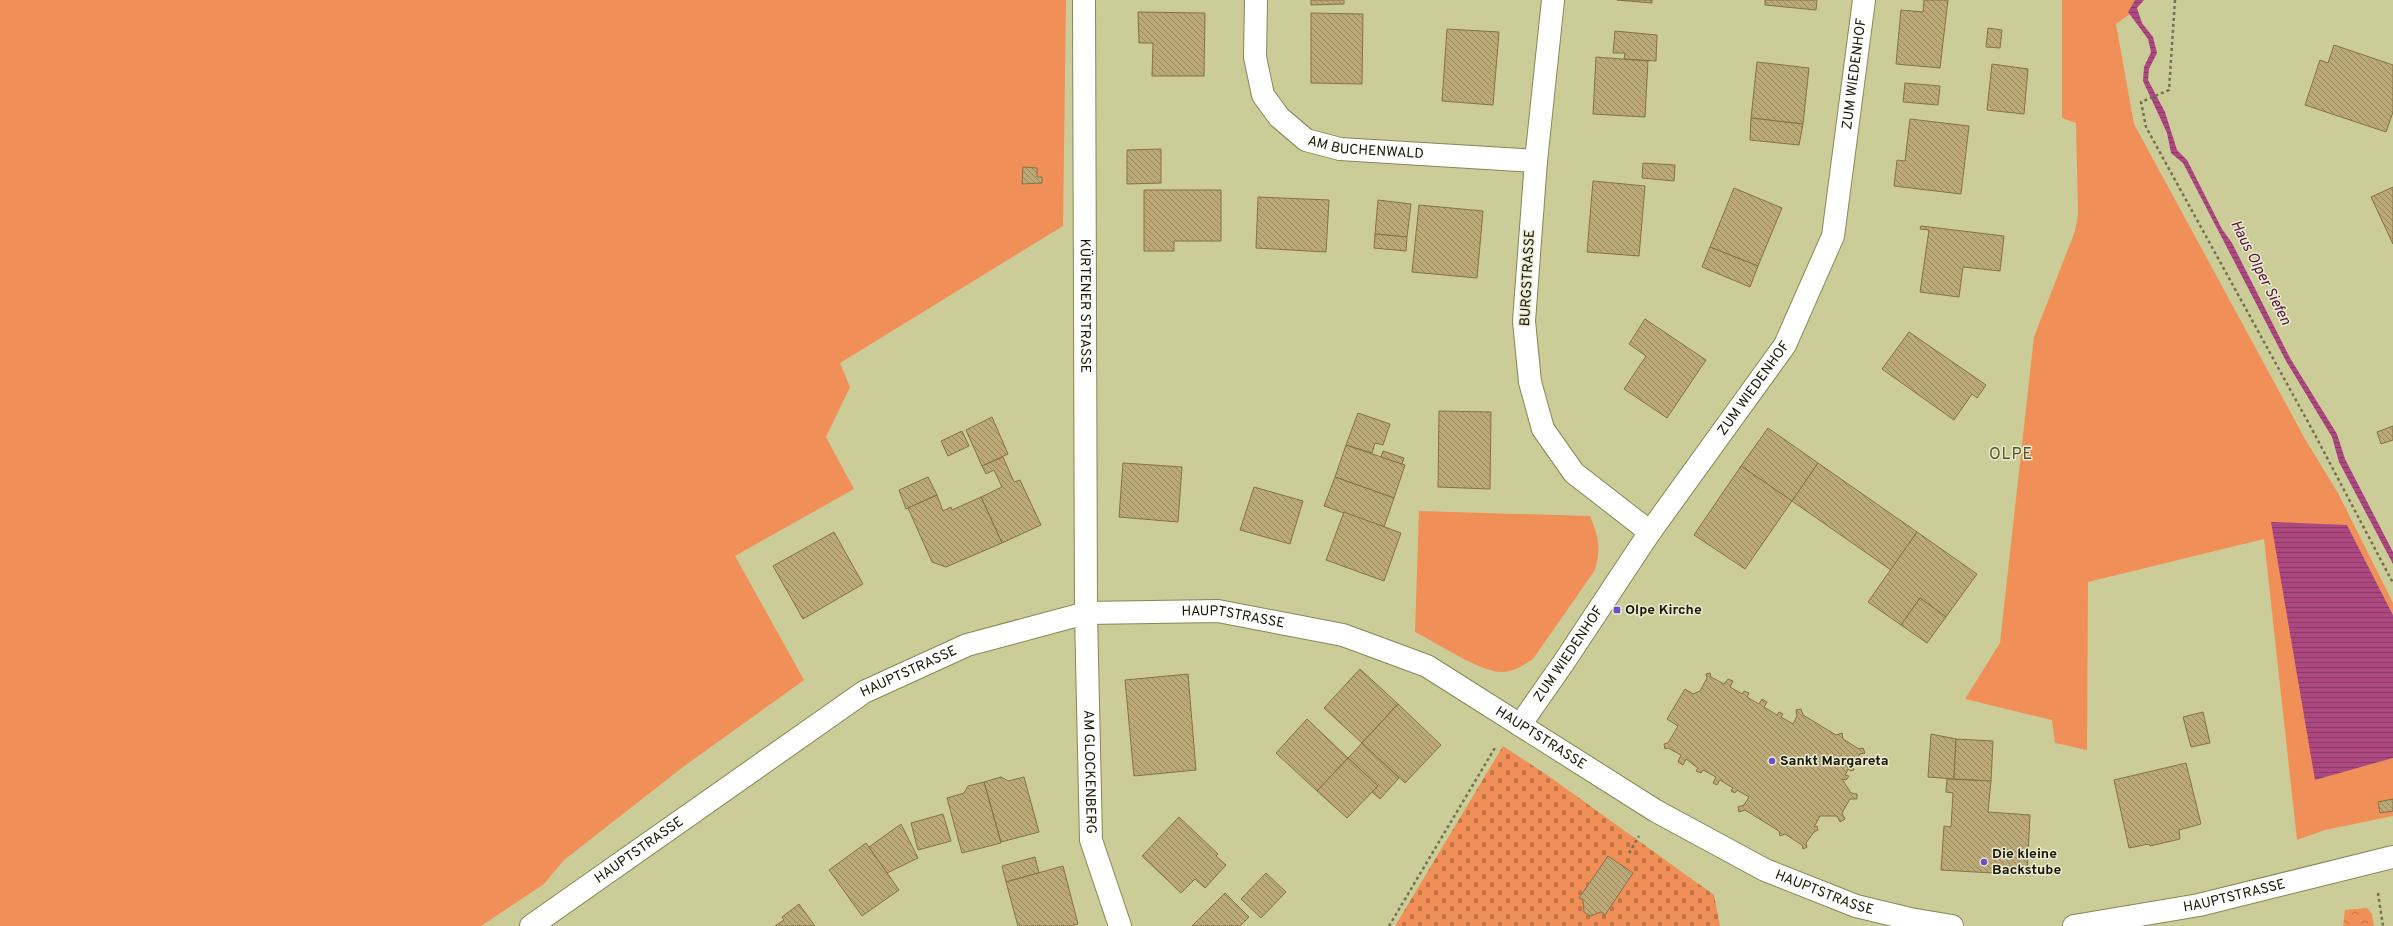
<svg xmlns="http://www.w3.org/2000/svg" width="2393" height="926" font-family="Overpass,sans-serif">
<defs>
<pattern id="forest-crowns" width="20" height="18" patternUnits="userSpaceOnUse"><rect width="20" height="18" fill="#f18f59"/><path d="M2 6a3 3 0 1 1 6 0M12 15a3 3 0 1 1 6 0" fill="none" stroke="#c27447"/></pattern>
<pattern id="cemetery-stones" width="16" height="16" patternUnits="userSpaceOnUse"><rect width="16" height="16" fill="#f18f59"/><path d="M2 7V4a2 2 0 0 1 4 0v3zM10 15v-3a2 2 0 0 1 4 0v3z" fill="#c27447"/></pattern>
<pattern id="water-rules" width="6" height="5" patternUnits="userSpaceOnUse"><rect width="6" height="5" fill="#ad4880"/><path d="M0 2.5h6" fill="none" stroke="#8c3b67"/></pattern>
<pattern id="building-back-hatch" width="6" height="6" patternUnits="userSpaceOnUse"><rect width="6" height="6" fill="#bca978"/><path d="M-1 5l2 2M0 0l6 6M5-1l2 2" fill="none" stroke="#988960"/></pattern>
</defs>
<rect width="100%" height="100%" fill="#cc9"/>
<g fill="#f18f59">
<polygon points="0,0 1066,0 1063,226 840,363 850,387 826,437 854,489 735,556 804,680 683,767 564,860 544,884 481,926 0,926"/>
<polygon points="2062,0 2135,0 2128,12 2130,14 2116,24 2134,124 2305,439 2338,493 2393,603 2393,615 2347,525 2315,780 2393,758 2393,816 2325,830 2297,840 2264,539 2088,582 2087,750 2055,743 2052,720 1965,699 2000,643 2034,337 2075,231 2078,215 2076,123 2062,118"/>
<path d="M1419,511L1590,516C1599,538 1601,547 1595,570L1533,659C1524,665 1513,672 1502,672C1482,673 1435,642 1415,632Z"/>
</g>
<polygon fill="url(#forest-crowns)" points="2367,908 2372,914 2374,926 2343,926 2345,910"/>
<polygon fill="url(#cemetery-stones)" points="1503,746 1547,775 1714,895 1720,926 1395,926"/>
<g fill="url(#water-rules)">
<polygon points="2135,0 2144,0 2137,8 2142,23 2153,37 2157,53 2149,69 2148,80 2165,112 2177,150 2187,160 2222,229 2232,243 2290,358 2337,434 2345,459 2393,552 2393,564 2339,462 2332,437 2286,361 2183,163 2171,153 2167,133 2143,81 2144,67 2151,52 2148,39 2128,12"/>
<polygon points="2271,522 2347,525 2393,615 2393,758 2315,780"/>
</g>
<g fill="url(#building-back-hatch)" stroke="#857244">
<polygon points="1311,0 1344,0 1344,4 1311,5"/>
<polygon points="1617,0 1652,0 1652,3"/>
<polygon points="1765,0 1817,0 1816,10 1765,5"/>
<polygon points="1924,0 1948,0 1940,68 1896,64 1901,10 1923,12"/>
<polygon points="1138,12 1205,13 1204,76 1152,76 1153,43 1139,43"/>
<polygon points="1311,13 1363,14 1362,84 1311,83"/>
<polygon points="1988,28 2002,30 2000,48 1986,47"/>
<polygon points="1447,29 1499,32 1493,105 1442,101"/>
<polygon points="1615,31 1657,35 1656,61 1624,59 1625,53 1613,53"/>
<polygon points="2334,45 2393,65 2393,112 2386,132 2305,105 2320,60 2328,63"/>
<polygon points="1596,57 1648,61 1645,117 1593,114"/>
<polygon points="1757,62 1809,68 1803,124 1751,118"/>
<polygon points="1992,64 2028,69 2024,114 1987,110"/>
<polygon points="1905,83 1940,86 1938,105 1903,102"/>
<polygon points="1751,118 1803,124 1799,145 1750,140"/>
<polygon points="1910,119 1969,126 1961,194 1894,186 1897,160 1905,161"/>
<polygon points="1161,149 1161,183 1127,184 1127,150"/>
<polygon points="1643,163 1675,165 1674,181 1642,178"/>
<polygon points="1023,167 1037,168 1037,177 1042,177 1042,183 1022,184"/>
<polygon points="1593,181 1645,186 1639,256 1587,252"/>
<polygon points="2393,187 2393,244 2371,197"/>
<polygon points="1734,188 1782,208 1758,266 1710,247"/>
<polygon points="1144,190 1221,190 1221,241 1174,241 1174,251 1144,251"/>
<polygon points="1258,197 1329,200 1326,252 1256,248"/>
<polygon points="1378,200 1411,204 1407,237 1375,234"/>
<polygon points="1419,205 1483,211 1477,278 1412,272"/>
<polygon points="1921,226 2004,236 2000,271 1963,267 1959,297 1920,292 1929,230 1920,229"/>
<polygon points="1375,234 1407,237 1406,251 1374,248"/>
<polygon points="1710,247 1758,266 1750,287 1702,267"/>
<polygon points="1645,319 1706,360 1667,418 1624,389 1646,356 1629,344"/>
<polygon points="1909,332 1986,385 1977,398 1972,394 1954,420 1882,369"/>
<polygon points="1439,411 1491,412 1490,489 1438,487"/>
<polygon points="1358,413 1390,424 1383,445 1375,443 1372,453 1346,445"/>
<polygon points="992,417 1008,454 982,466 966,430"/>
<polygon points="2393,426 2393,440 2381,444 2377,432"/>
<polygon points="1768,428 1818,463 1792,501 1741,466"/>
<polygon points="962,431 969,446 948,456 941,441"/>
<polygon points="1346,445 1405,465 1394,498 1335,477"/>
<polygon points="1383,451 1404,458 1402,464 1381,457"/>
<polygon points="1003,457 1014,482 1020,480 1041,525 1002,543 981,497 1002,487 994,470 986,474 982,466"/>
<polygon points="1123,463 1182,467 1178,522 1119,517"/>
<polygon points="1818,463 1917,532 1891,570 1792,501"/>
<polygon points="1741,466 1792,501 1745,569 1694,535"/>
<polygon points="928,477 937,495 906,509 899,490"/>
<polygon points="1335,477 1394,498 1384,527 1324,506"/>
<polygon points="1254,487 1303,501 1290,544 1240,530"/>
<polygon points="937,495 943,511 951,507 952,510 981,497 1002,543 946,567 932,562 908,508"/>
<polygon points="1344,512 1401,533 1384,581 1326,560"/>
<polygon points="834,532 863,584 803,619 773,566"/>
<polygon points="1917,532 1977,574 1946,617 1920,598 1901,625 1868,602"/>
<polygon points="1920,598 1946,617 1927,643 1901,625"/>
<polygon points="1360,669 1398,704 1362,743 1324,708"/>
<polygon points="1710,673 1711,677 1724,684 1728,679 1733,681 1730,687 1742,694 1744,691 1749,693 1747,697 1759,704 1762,699 1767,702 1764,707 1777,715 1779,712 1783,714 1781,717 1793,724 1797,716 1796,710 1801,709 1803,715 1836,735 1842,733 1843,739 1859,749 1863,748 1865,753 1860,754 1853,766 1854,770 1850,771 1849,768 1845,775 1849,776 1846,780 1842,779 1851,793 1857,794 1857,799 1850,799 1842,813 1845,819 1840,822 1837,816 1820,816 1814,827 1817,826 1818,830 1814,832 1806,843 1807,847 1803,849 1802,845 1785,834 1780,836 1779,831 1745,810 1739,812 1738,807 1744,805 1749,797 1737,790 1735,793 1731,791 1733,788 1720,780 1717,785 1713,783 1716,777 1703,770 1701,773 1696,771 1698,768 1686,759 1683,765 1678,762 1681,755 1668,748 1665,749 1664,744 1668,743 1678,726 1667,719 1685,689 1693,694 1700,691 1707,678 1706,674"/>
<polygon points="1188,674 1196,770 1134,776 1125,680"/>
<polygon points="1398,704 1441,745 1405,783 1362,743"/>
<polygon points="2203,712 2210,743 2191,747 2183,717"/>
<polygon points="1307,719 1348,758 1317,791 1276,753"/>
<polygon points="1931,734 1956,739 1954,779 1928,777"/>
<polygon points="1956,739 1993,741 1991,781 1954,779"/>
<polygon points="1362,743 1399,778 1380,799 1372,792 1378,786 1348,758"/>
<polygon points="1348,758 1378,786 1347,818 1317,791"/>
<polygon points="2186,763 2201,824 2179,830 2180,839 2150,846 2149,844 2129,848 2114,780"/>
<polygon points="1001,777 1008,781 1024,777 1039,832 1001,842 984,782"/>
<polygon points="1947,779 1991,781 1988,812 2030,815 2027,875 1941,870 1944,826 1951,827 1953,793 1946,792"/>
<polygon points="984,782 1001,843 962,853 947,798 964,793 968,786"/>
<polygon points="2393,799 2393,811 2380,813 2378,802"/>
<polygon points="943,814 951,841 918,850 911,823"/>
<polygon points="1179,817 1218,854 1216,856 1226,865 1205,888 1195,879 1181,893 1142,856"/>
<polygon points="901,824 918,858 887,873 869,847"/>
<polygon points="866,843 899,890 862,916 829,870"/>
<polygon points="1608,856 1633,873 1605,915 1601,912 1590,916 1584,912 1583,900 1579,898"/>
<polygon points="1035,857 1039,873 1006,882 1002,866"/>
<polygon points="1063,866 1078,924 1070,926 1018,926 1006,882"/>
<polygon points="1266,873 1286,892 1261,918 1241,899"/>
<polygon points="1225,893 1249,917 1240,926 1192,926"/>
<polygon points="799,904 815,926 775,926 784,920 782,917"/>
</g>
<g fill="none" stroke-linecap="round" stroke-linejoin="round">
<g stroke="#878756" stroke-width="24">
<g id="minor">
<path id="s1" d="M1084,0L1086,613L1091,840L1120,926"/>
<path id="s2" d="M1256,0L1255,57L1263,95L1279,117L1306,140L1340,149L1536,161"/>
<polyline points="1553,0 1536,161 1524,321 1530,382 1543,429 1574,473 1650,532"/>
<path id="s3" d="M1520,725L1564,662L1650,532L1785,345L1833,236L1864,0"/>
<path id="s4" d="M531,926L864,692L967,645L1086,613L1218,611L1343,635L1427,666L1656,811L1765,870L1856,906L1910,919L1952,926"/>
<path id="s5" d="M2074,926L2199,905L2393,857"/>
</g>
</g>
<g stroke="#72724f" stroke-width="2.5" stroke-dasharray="3 3" stroke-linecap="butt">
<polyline points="2175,0 2169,90 2141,102 2146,127 2314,433 2393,583"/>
<polyline points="1629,853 1639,836"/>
<polyline points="2378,893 2383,926"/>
<polyline points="1389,926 1496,746"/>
</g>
<use href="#minor" stroke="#fff" stroke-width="22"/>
</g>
<g fill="#694fc8" stroke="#eaebd1" stroke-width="1.5">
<rect x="1613" y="606" width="8" height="8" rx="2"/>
<circle cx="1772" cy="761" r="4"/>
<circle cx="1984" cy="862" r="4"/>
</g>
<g text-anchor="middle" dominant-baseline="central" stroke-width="3" stroke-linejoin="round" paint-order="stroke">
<g font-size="14" fill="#171704" stroke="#eaebd1">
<text stroke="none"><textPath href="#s3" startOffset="746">ZUM WIEDENHOF</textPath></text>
<text stroke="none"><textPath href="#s2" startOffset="219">AM BUCHENWALD</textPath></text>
<text transform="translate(1528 278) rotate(-87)">BURGSTRASSE</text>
<text stroke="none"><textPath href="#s1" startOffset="306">KÜRTENER STRASSE</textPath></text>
<text stroke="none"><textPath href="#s3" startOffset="410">ZUM WIEDENHOF</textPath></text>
<text stroke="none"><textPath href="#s4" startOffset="791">HAUPTSTRASSE</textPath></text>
<text stroke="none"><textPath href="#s3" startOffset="86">ZUM WIEDENHOF</textPath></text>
<text stroke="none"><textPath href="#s4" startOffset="456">HAUPTSTRASSE</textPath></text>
<text stroke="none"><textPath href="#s4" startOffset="1127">HAUPTSTRASSE</textPath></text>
<text stroke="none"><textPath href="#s1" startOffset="772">AM GLOCKENBERG</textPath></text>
<text stroke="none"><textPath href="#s4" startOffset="132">HAUPTSTRASSE</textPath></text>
<text stroke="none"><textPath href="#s4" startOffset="1451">HAUPTSTRASSE</textPath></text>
<text stroke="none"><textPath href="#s5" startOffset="163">HAUPTSTRASSE</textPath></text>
</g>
<g font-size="14" font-weight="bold" fill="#171704" stroke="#eaebd1" text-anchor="start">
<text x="1625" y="610">Olpe Kirche</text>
<text x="1780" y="761">Sankt Margareta</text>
<text x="1992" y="854">Die kleine<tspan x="1992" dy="16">Backstube</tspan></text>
</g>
<g font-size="15" font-style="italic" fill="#56143b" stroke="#eaebd1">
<text transform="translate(2260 273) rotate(63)">Haus Olper Siefen</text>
</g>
<g font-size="16" letter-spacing="1" fill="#545323" stroke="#eaebd1">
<text x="2011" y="455">OLPE</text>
</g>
</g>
</svg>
